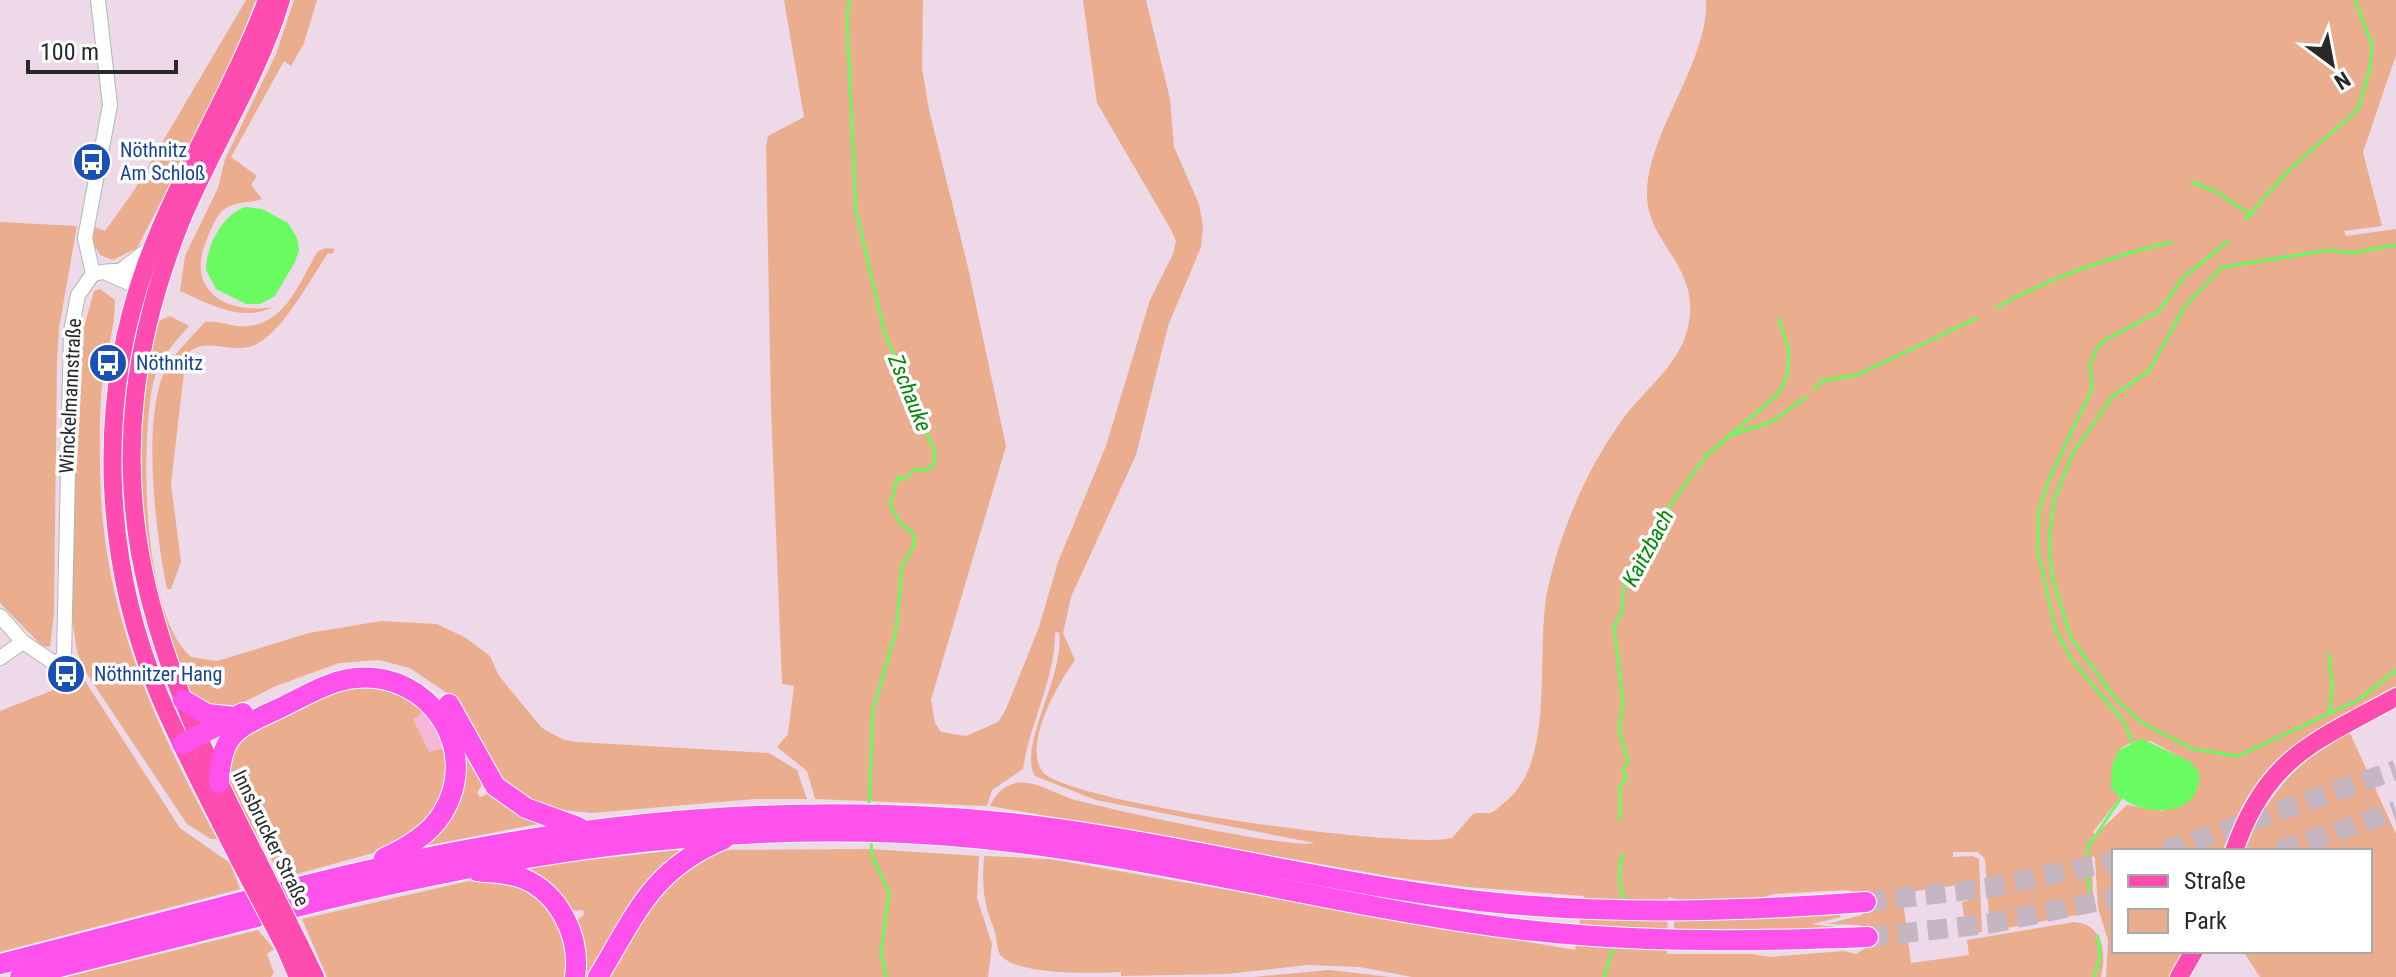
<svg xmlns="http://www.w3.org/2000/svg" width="2396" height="977" font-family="'Roboto Condensed',sans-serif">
<rect width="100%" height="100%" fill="#edd9e8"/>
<g fill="#eaae8f" fill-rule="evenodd">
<polygon points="246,0 256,0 225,78 137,248 113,260 100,255 92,241 94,227 105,231 133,192"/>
<path d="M294,0H317L304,43L291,66L284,61L231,157L257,176L251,185L262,199C250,204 235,200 222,211C215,219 211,229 207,239C184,292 228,315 273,307C240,323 210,304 180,291L185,256L218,188L225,159L276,54Z"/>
<path d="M784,0H923L922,68L929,110L967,263L1006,446L931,700L935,723L941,732L966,736L998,722L1006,709L1039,627L1058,562L1106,446L1150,300L1173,254L1176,241L1170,228L1097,103L1083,0H1146L1170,99L1174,147L1199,204L1203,227L1201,247L1168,326L1136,455L1071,597L1063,633L1075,660C1059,682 1023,743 1042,771C1064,803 1408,850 1452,838L1473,814C1479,812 1484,814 1490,813C1495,812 1501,805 1505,802C1559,759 1533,646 1549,583C1562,528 1587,469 1620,423C1641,392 1677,368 1687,331C1704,267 1647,245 1647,195C1647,132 1709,62 1706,0H2396V55L2363,152L2382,226L2344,231L2346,236L2396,229V689C2306,741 2261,743 2223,851H2114V951H2188L2173,977H2106L2108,940L2098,908L2095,858L2092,856L2093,903L2088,913L1990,931L1985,859L1978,852H1953V857L1972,856L1979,859L1982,932L1966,934L1962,902L1968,901L1966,884L1902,893L1911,963L1969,955L1967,940L2074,922C2103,924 2107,952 2101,977H1412L1360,967L1308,965L1227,974L1121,976V972C1101,973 1013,977 999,953C996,945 997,936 994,929C983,902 982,884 984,856L1049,859L1575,950L1584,896L1467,887L1393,877L990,806C995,795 1003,786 1016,783C1035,780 1057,795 1075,800C1109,809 1293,850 1315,843L1096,800L1035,776C1017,746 1066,674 1059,632L1055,633C1055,680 1030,722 1023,769L992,790L987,806L815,799L807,771L777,747L788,734L794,686L782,684L771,408L766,147L768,136L804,117ZM2151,741L2180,757L2163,811L2127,805L2095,835L2093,832L2119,799L2120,749L2132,742ZM1847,890L1863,895L1862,915L1827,924L1859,925L1870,945L1856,954L1844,951L1770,957L1752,954H1667L1668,897L1684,901L1755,900L1774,894Z"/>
<polygon points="0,222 77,226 59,328 57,362 54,613 50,647 42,646 0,603"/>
<path d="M326,248L335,249L332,254L328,253C311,278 281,336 252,346C229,354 205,335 186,355L171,484L181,562L171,589H167C156,535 140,414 168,364C170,360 201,326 205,322C220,320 234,328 249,326C288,321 300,280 318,251Z"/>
<path d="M100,289L115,300C115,327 107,352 103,378C99,406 100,436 100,464C100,605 151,717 217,839H211L187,824L87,674L77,652L71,611L77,352L94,291Z"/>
<path d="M170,316L189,326C172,345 157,362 152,388C141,450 142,614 191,657L217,661L309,633L381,621L437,624L466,638L490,656L499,676L542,728L564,740L577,742L769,753L797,770L807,799H755L592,813L541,808L502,783L448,694L410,668L379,660L339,663L276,686L234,707L200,704C181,683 176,659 168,633C136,531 131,424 159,321Z"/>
<polygon points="76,667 180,828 230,863 240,889 0,952 0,711 56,689 60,684 55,676"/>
<path d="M365,671C443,675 447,727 485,780L477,793L480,797L492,792L543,823L414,848C491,794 467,672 367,674C317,675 264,713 221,735L219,732L320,682Z"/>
<polygon points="352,682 419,698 450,748 438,813 395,847 282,878 243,812 227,776 228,764 243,735"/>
<path d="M2349,731L2396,834V977H2260L2243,951H2370V851H2245C2266,794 2298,761 2349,731Z"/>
<polygon points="687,849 592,977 580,977 576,921 584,915 583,910 567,911 516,868"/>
<polygon points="869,849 979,856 977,898 992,944 988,977 602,977 667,878 720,850"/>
<polygon points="482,878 501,878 534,892 565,931 568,977 327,977 302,919"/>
<polygon points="1838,912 1841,917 1812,924 1843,928 1674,932 1674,920 1772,918"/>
<polygon points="258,930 274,949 267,954 274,973 271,977 66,977"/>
<polygon points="1329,970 1390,977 1253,977"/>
</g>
<polygon fill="#f6b8d6" points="425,710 445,748 429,752 413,719"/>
<g fill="#69fb60">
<path d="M246,207L262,209L288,223L297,238L299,251L295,262L275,296L260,304H246L216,289L206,270C206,246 223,213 246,207Z"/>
<path d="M2142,739L2189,761L2199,772C2204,823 2131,818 2111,787L2112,766L2119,750Z"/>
</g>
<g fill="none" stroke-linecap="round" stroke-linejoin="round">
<g stroke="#69fb60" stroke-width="3">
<polyline points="849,0 847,20 856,210 884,331 935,453 934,464 928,470 915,469 904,480 898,476 890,504 900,523 914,534 914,546 902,566 896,631 873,710 869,806"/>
<polyline points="2192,182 2215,191 2251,215"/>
<polyline points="2246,219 2287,172 2358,109 2370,68 2372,45 2355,0"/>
<polyline points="2396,245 2351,253 2330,250 2222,267 2185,306 2149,371 2113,396 2073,452 2054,500 2049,541 2053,580 2071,638 2116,699 2141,722 2192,749 2238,756 2360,699 2396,670"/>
<path d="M1997,307C2050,278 2113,256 2171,242"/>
<polyline points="1814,389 1822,381 1857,375 1977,318"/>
<polyline points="1732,435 1771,422 1806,397"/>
<polyline points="2329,713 2332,687 2329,654"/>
<polyline points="2133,744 2124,722 2071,659 2055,628 2038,552 2039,510 2049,479 2092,389 2090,365 2096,350 2105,340 2158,312 2184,277 2228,241"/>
<polyline points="1620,819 1620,786 1626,780 1623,769 1628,762 1619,730 1623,702 1614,627 1622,611 1624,584 1644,556 1652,531 1705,457 1779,393 1787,376 1789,351 1779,319"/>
<polyline points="871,841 872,856 889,892 881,951 886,977"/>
<polyline points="1622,854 1619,878 1624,902"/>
<polyline points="2089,890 2087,848 2121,798"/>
<polyline points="1604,977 1614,946"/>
<polyline points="2094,977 2100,958 2098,936"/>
</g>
<g stroke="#c6b6c2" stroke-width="20" stroke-dasharray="20 10" stroke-linecap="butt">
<polyline points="2165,851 2396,770"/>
<polyline points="2279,851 2396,811"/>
<polyline points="1866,902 1987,888 2114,861"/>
<polyline points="1868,937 1988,924 2114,898"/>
</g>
<g stroke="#aabbb2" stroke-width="16">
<g id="minor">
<polyline points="120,271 154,245"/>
<polyline points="104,272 147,291"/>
<polyline points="93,274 85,238 110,105 98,0"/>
<path d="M93,274C112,269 133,269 148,284"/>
<polyline points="0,616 23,642 54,663 64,658 71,331 78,295 93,274"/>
<polyline points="0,658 23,642"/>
</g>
</g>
<g stroke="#fff" stroke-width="20">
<g id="major">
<path d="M2234,851C2267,756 2315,742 2396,697"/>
<path d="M256,857C143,637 84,469 179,226C210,149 257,80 281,0"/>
<path d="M240,861C213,807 184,753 160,697C103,562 96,403 146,265C179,174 233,91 267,0"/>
<polyline points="299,944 315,977"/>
<polyline points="285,947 298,977"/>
<polyline points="2179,977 2194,951"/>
</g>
</g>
<g stroke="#fff" stroke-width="22">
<g id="highway">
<polyline points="183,700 207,714 235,717"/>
<polyline points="449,704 495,786 526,808 578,827"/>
<polyline points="182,744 243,713"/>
<path d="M219,783C221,731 238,728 282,707C305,696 330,680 356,678C430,671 482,750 442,814C429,835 406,848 384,858"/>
<path d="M477,871C492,873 508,873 522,878C560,893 581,938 575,977"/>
<path d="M287,890C507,833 726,803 953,818C1137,830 1315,884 1498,903C1621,915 1743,911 1866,902"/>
<path d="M296,907C514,852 725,819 951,836C1134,851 1312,901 1493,926C1618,943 1742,942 1868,937"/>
<polyline points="0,964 249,900"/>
<polyline points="20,977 257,917"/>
<path d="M598,977C636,914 652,869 724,839"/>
</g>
</g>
<use href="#minor" stroke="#fff" stroke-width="14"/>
<use href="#major" stroke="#ff4cb0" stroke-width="18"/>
<use href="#highway" stroke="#ff52ec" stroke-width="20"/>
<g stroke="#fff" stroke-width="20" stroke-linecap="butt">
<g id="major-bridge">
<polyline points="256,857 299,944"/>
<polyline points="240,861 285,947"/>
</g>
</g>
<use href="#major-bridge" stroke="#ff4cb0" stroke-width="18"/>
</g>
<defs>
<g id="bus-disc" transform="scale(2)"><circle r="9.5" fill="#1a4fb4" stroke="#fff"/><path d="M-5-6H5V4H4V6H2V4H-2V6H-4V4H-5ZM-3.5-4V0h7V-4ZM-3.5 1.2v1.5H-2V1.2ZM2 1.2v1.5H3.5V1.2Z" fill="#fff"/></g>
</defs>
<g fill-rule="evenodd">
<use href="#bus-disc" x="92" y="162"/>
<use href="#bus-disc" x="108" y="363"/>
<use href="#bus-disc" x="66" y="674"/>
</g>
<g text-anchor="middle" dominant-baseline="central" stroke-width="7" stroke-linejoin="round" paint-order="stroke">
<g font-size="20" fill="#164399" stroke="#fff" text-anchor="start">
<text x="120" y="150">Nöthnitz<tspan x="120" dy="23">Am Schloß</tspan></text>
<text x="136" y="363">Nöthnitz</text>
<text x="94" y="674">Nöthnitzer Hang</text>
</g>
<g font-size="20" fill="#292929" stroke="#fff">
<text transform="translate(70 396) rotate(-87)">Winckelmannstraße</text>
<text transform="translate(271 838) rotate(64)">Innsbrucker Straße</text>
</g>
<g font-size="22" font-style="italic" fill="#038806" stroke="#fff">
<text transform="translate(910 393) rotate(68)">Zschauke</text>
<text transform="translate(1648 548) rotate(-62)">Kaitzbach</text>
</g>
</g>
<rect x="2112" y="849" width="260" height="104" fill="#ffffff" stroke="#a9a9a9" stroke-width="2"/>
<rect x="2128" y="875" width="40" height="12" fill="#ff4cb0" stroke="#a9a9a9" stroke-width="2"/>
<text x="2184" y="889" font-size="24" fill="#292929">Straße</text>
<rect x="2128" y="909" width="40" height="24" fill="#eaae8f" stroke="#a9a9a9" stroke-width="2"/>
<text x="2184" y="929" font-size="24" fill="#292929">Park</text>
<g transform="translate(2332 64) rotate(148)" stroke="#ffffff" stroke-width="6" paint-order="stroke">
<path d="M0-6L14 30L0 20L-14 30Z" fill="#292929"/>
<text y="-12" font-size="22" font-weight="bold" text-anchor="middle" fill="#292929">N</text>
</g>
<path d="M28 60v12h148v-12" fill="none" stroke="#292929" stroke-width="4"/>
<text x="40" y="60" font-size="24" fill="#292929" stroke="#ffffff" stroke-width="6" paint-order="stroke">100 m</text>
</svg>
